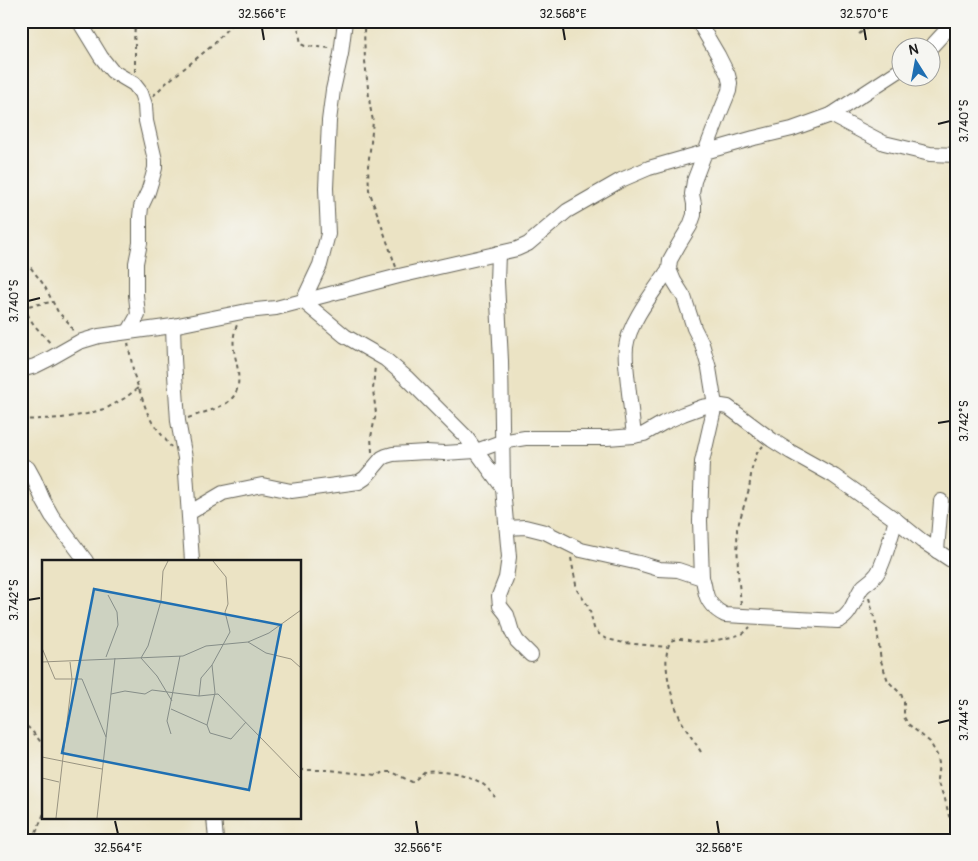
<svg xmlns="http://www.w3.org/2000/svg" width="978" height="861" font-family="Pangolin,sans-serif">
<rect width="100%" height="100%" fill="#f6f6f2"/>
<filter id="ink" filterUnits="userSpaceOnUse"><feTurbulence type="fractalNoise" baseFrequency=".02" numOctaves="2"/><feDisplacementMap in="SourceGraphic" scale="10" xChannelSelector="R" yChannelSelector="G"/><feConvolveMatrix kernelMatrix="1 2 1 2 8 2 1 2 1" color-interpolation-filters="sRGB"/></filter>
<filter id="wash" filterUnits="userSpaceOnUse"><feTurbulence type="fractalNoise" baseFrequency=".0096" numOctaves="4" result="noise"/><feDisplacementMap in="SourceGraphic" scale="20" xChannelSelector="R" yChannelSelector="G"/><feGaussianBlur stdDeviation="1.12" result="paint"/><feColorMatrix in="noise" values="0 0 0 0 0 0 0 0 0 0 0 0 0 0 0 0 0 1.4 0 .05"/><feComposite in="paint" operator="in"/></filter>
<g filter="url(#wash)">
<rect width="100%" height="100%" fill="#ebe3c4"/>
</g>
<g filter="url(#ink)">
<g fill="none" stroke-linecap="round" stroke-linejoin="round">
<g stroke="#646257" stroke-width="16">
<g id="minor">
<polyline points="79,21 101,57 112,71 134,84 141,93 145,105 146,121 155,160 155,168 152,179 148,192 141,207 140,217 140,243 136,263 136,295 138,315 129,331"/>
<polyline points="345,21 341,54 333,90 329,121 326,188 328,234 320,265 303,301 345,336 385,359 406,377 466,437 476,451 503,488"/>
<polyline points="698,21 718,55 728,75 730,83 729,91 720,113 694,181 692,194 694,204 694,215 690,226 679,244 670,260 669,269 674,281 684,297 694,328 702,344 709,368 715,405 702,462 700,521 702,578"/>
<polyline points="930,48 955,21"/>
<polyline points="831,115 884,143 930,154 957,155"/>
<polyline points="498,253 497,282 501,361 503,488 509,557 506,578 499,596 500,606 507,615 512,632 517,641 531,655"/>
<polyline points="173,326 174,359 178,421 185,458 192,561"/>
<polyline points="21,370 35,366 49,359 79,342 99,336 173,326 247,311 276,308 399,276 517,249 528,244 567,211 621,180 649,168 754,138 792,129 831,115 900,70"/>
<path d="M634,436C632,416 629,395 627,374C626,365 625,356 626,347C629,322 655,290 669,269"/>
<polyline points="21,465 28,468 34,479 43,500 52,516 86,561"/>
<polyline points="189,513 223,493 262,485 291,491 359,482 365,478 382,458 386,456 393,454 426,452 444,453 476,451 501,442 525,438 607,438 634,436 644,434 663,423 683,414 702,407 715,405 728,407 772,440 791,452 834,476 896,520 922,541 957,564"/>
<path d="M507,528L525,527L545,532L581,550L639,563L659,569L678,570L702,578C704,582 704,585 705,590C707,602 715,610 725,615L838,621C851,616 854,600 861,589C865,583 871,582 875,576C883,569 892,532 896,520"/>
<polyline points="937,551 941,501"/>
<polyline points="214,817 216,840"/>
</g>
</g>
<g stroke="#646257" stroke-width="2" stroke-dasharray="4 4" stroke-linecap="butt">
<polyline points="297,21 301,44 305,46 330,48"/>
<polyline points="367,21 364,28 365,61 370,106 373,121 371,142 368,166 369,190 396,267"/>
<polyline points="859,34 876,21"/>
<polyline points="135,72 135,45 134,35 135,29 140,21"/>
<polyline points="153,96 165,84 213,45 234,21"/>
<polyline points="21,255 44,285 58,312 69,323 74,333"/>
<polyline points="21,307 52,302"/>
<polyline points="23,307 34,325 52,345"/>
<polyline points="128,343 134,375 147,412 152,422 171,447"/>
<path d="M188,418C224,405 246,405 236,360C233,348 232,336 237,325"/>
<polyline points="21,420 62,418 87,414 107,408 125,398 138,388"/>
<polyline points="372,452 371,437 376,413 373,390 375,365"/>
<polyline points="571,558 577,590 589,607 594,628 599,634 607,639 624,643 667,647"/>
<polyline points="869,598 877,629 881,661 888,681 901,694 904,702 904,717 908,724 930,742 937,755 939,763 937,779 939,786 945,799 949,816 957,828"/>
<polyline points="741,604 738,573 737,529 749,489 752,468 757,453 763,446"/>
<polyline points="21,721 32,731 44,746"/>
<path d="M701,752C695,742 688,733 682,722C673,705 659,658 671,641C682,636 690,642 702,642C709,642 739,636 744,633C746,631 748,629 750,627"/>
<path d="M300,770H330L345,772L377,775L385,772H392L412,782L414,781L425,771C442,769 470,774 484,785C488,788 491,793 495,797"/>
<polyline points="33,840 44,813"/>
</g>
<use href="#minor" stroke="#fff" stroke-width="14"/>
</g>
</g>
<path fill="none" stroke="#1c1c1c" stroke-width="2" d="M262,28L264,40M563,28L565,40M864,28L866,40M938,124L950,121M28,301L40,298M938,423L950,421M28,600L40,598M938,723L950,720M115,821L118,834M416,821L418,834M717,821L719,834"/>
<g transform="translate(42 560)">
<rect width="259" height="259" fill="#ebe3c4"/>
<path fill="none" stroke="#989381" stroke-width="1" d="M126,1L121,11L119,41L106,86L99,98L115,116L130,141M206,82L224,93L249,99L259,108M0,88L13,119H40L64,177M64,97L76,65L75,52L66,35M0,102L141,96L164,86L206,82L227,73L259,50M69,134L83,131L103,134L110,130L157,136L176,134L259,219M157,136L159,118L170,105M129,149L165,165L168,173L189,179L204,162M165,165L173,133L170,105L188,72L183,52L186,44L184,17L171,1M129,174L125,161L138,96M0,197L60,209M0,218L17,222M14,258L30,119L28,102M55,258L73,98"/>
<path fill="#1f6fb2" fill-opacity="0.15" stroke="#1f6fb2" stroke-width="2.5" d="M52,29L239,65L207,230L20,193Z"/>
<rect width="259" height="259" fill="none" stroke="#1c1c1c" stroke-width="2.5"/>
</g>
<rect width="978" height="861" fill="none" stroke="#f6f6f2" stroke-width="55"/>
<g transform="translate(916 62) rotate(349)"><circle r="24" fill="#f6f6f2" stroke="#9f9f9c"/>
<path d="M0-4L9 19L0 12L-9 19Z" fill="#1f6fb2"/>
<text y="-8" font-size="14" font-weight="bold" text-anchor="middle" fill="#1c1c1c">N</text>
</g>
<rect x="28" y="28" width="922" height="806" fill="none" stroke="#1c1c1c" stroke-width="2"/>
<g font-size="12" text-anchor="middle" fill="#1c1c1c">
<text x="262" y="18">32.566°E</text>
<text x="563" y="18">32.568°E</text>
<text x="864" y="18">32.570°E</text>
<text transform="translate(964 121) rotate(-90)" y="4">3.740°S</text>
<text transform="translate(14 301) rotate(-90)" y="4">3.740°S</text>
<text transform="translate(964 421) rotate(-90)" y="4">3.742°S</text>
<text transform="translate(14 600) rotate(-90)" y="4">3.742°S</text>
<text transform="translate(964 720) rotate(-90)" y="4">3.744°S</text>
<text x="118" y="852">32.564°E</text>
<text x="418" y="852">32.566°E</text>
<text x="719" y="852">32.568°E</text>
</g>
</svg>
